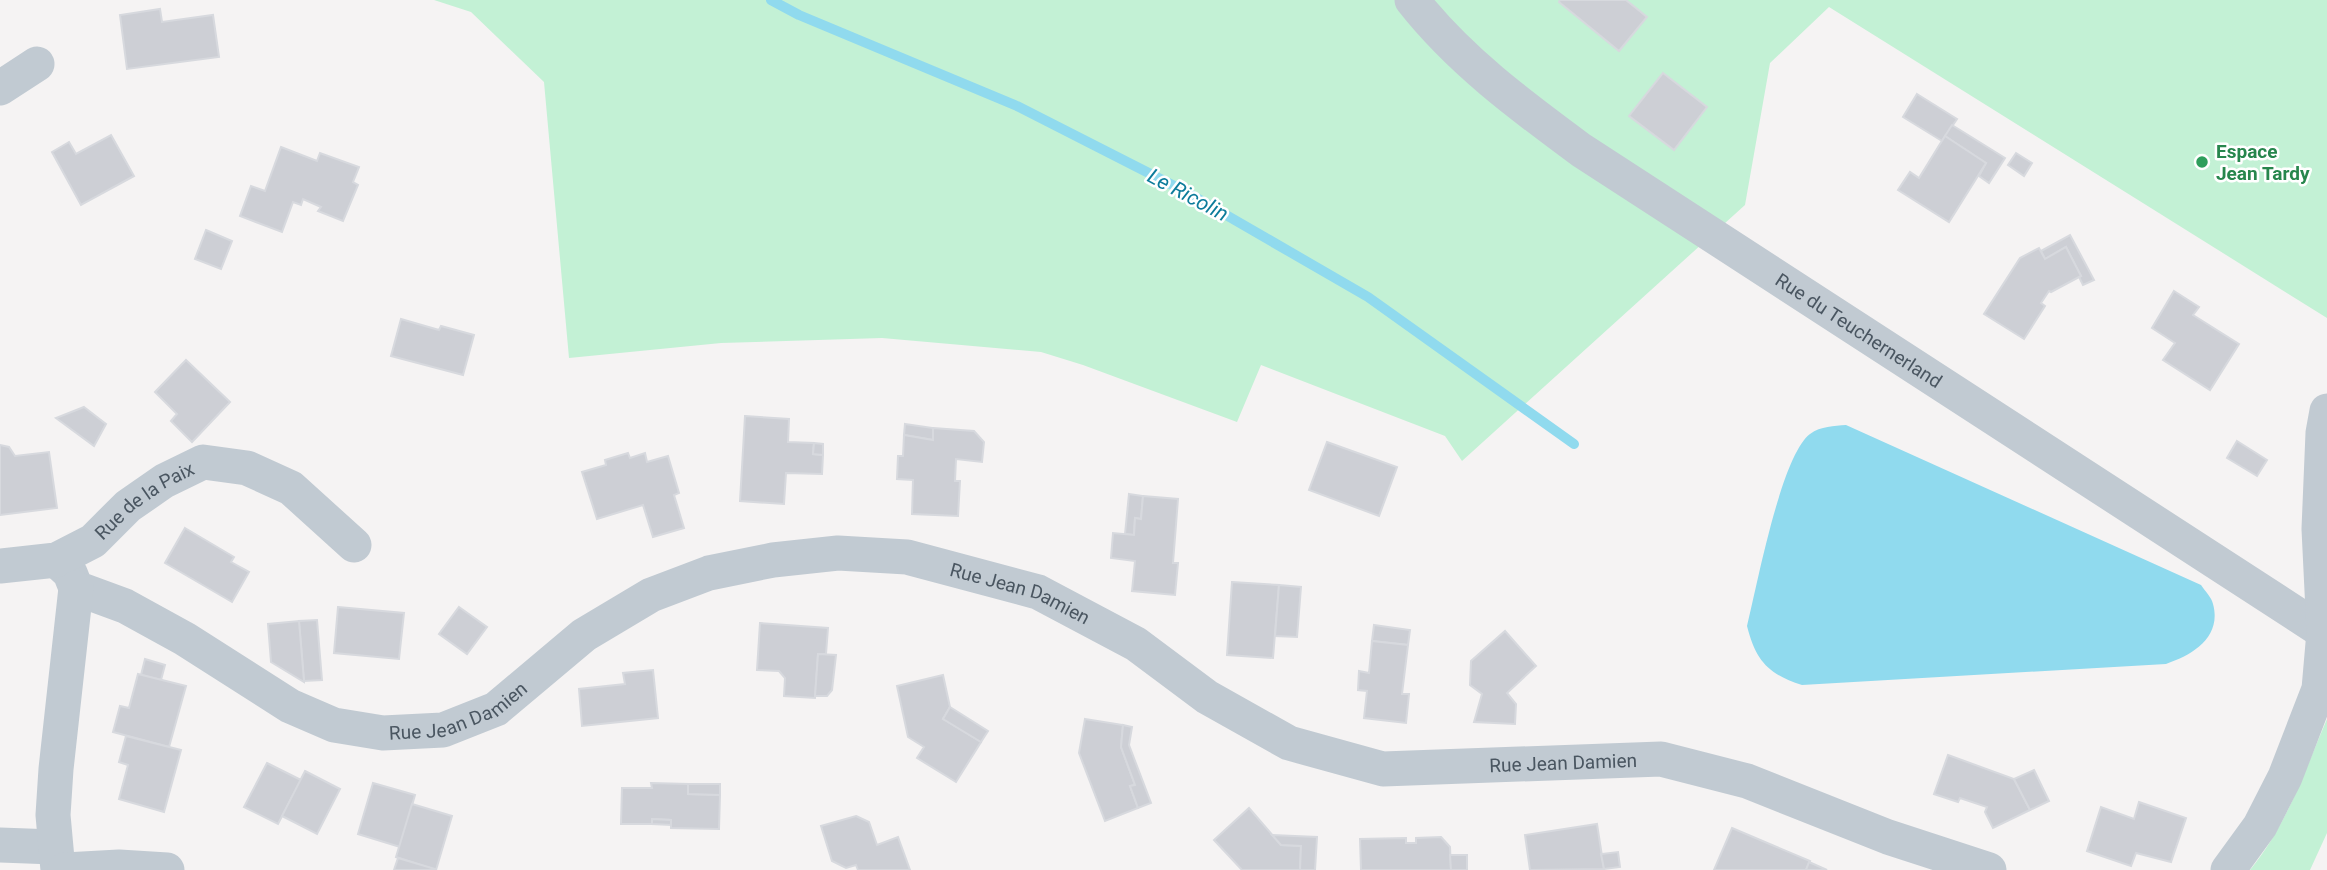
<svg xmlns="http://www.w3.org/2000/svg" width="2327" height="870" font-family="Roboto,sans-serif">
<rect width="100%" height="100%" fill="#f5f3f3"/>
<g fill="#c3f1d5">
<polygon points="434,0 2327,0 2327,318 1829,7 1770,63 1745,205 1462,461 1445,436 1261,365 1237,422 1083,365 1041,352 882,338 721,343 569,358 544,82 471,12"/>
<path d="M2327,719V833L2310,870H2250C2286,827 2305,770 2327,719Z"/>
</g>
<path fill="#90daee" d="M1846,425L2201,585C2205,591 2212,598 2213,604C2222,637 2193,655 2166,664L1802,685C1768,674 1756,661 1747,626C1757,586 1781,456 1810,434C1821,426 1834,426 1846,425Z"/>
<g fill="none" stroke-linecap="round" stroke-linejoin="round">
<polyline stroke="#90daee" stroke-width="10" points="771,0 799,15 1017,106 1188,193 1368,297 1574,444"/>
</g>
<g fill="#cdcfd5" stroke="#d7d9de" stroke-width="2">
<polygon points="1560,0 1626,0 1647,17 1619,51 1559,2"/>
<polygon points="160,9 162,22 213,15 219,57 127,69 120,15"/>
<polygon points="1663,73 1707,107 1674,150 1629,116"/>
<polygon points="1917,94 1957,119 1942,141 1903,117"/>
<polygon points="1952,125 2005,158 1989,183 1979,176 1986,163 1945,136"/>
<polygon points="111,135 134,176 81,205 52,152 69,142 76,154"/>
<polygon points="1945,136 1986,163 1949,222 1898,190 1910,172 1919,178"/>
<polygon points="281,147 317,161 320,153 359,167 353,182 358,185 343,221 318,211 321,207 303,199 301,205 293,202 282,232 240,216 251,186 265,191"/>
<polygon points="2016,153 2032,163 2024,176 2008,165"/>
<polygon points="206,230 232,241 221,269 195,259"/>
<polygon points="2070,235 2094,280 2083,285 2079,277 2081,276 2066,247 2045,259 2041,251"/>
<polygon points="2066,247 2081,276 2051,292 2049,291 2041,303 2045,306 2024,339 1984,314 2020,258 2039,248 2045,259"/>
<polygon points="2174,291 2199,307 2193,315 2239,344 2210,390 2163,360 2175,343 2152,328"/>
<polygon points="401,319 439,330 441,326 474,335 463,375 391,356"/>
<polygon points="186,360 230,402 192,442 171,421 177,414 155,392"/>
<polygon points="84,407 106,424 94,446 56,418"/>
<polygon points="745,416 789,419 788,442 814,443 813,454 823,455 822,474 786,473 784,504 740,501"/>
<polygon points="905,424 933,428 933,440 904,435"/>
<polygon points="933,428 974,431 984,442 982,462 956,459 955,481 960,481 958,516 912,514 913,480 897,479 898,456 903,456 904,435 933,440"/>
<polygon points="2237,441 2267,460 2257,476 2227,458"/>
<polygon points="1327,442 1397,467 1379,516 1309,490"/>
<polygon points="814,443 823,444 823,455 813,454"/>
<polygon points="0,445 9,447 15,456 49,452 57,508 0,515"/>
<polygon points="628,453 630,458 645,453 647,462 668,456 679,493 674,495 684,528 653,537 643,505 597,519 582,472 606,465 605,460"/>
<polygon points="1129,494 1143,496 1141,519 1135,518 1134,535 1125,534"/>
<polygon points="1143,496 1178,499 1173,563 1178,563 1175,595 1132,591 1135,561 1111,558 1113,533 1134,535 1135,518 1141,519"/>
<polygon points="185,528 234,557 231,562 249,572 232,602 165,563"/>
<polygon points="1232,582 1279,585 1273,658 1227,655"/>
<polygon points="1279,585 1301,587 1297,637 1275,636"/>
<polygon points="338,607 404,613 399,659 334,653"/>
<polygon points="459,607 487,627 467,654 439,634"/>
<polygon points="317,620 322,680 304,681 299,621"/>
<polygon points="299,621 304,681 304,682 271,662 268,624"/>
<polygon points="760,623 828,628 826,654 818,654 815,698 784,696 785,678 779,671 757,670"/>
<polygon points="1374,625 1410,630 1408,645 1372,641"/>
<polygon points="1505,631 1536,666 1507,693 1516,704 1515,724 1474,722 1482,694 1470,685 1471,661"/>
<polygon points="1372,641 1408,645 1402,694 1409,694 1406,723 1364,718 1367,691 1358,690 1359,671 1369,673"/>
<polygon points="818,654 836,655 832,690 827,696 815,696"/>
<polygon points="145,659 165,665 161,680 141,675"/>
<polygon points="653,670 658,718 582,726 579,689 625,684 623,673"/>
<polygon points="138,674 186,686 169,747 113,732 120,706 129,708"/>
<polygon points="943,675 950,707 943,719 981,742 956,782 917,758 924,747 908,737 897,686"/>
<polygon points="950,707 988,731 981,742 943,719"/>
<polygon points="1085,719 1123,725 1121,747 1135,785 1130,786 1138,808 1105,821 1079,753"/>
<polygon points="1123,725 1132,727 1129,745 1151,803 1138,808 1130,786 1135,785 1121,747"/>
<polygon points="126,736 181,750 164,812 119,799 128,765 119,762"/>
<polygon points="1948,755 2014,779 2030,810 1993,828 1985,812 1987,807 1960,798 1958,802 1934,794"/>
<polygon points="267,763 301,780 278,824 244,807"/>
<polygon points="2034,770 2049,801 2030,810 2014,779"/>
<polygon points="305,771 340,789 317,834 282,816"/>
<polygon points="373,783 415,795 400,847 358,834"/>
<polygon points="651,783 688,784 688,794 720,795 719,829 671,828 671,820 652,819 652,824 621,824 622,788 652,788"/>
<polygon points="688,784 720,784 720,795 688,794"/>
<polygon points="2139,802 2186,818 2171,862 2136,853 2131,866 2087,851 2101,807 2134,819"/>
<polygon points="412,804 452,816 436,870 396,857"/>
<polygon points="1249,808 1281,845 1301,846 1300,870 1242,870 1214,840"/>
<polygon points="856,816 869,822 877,845 898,837 910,870 858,870 856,865 846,868 832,861 821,826"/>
<polygon points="652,819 671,820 671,825 652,824"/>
<polygon points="1597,824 1604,869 1530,870 1525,835"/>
<polygon points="1732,828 1810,861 1806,870 1714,870"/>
<polygon points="1272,835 1317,837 1315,870 1300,870 1301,846 1281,845"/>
<polygon points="1441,837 1450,847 1451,870 1361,870 1360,839 1406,838 1406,843 1416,843 1416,838"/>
<polygon points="1618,852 1620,867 1604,869 1601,854"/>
<polygon points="1450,855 1467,855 1467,870 1451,870"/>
<polygon points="398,858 435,869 435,870 394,870"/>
<polygon points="1809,862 1827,870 1806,870"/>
</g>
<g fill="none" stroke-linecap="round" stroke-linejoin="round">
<g stroke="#c1cad2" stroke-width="35">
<path id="s1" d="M1412,0C1459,60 1520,105 1581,150L2327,634"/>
<polyline points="0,88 37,64"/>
<path id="s2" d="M56,560L70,573L76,588L125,606L185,639L290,706L334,725L383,733L443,730L496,709L584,635L651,595L709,573L773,560L838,553L907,557L1038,592L1136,644L1207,697L1289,743L1383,769L1661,759L1747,781L1888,837L1989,870"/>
<path id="s3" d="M0,566L56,560L93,541L128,506L164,481L203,462L247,468L291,488L354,545"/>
<polyline points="0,845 54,847"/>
<polyline points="58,870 53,815 56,769 76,588"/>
<polyline points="65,870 119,867 167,870"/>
<polyline points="2228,870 2260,826 2285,777 2319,689 2324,632 2319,529 2323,433 2327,411"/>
</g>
</g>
<circle fill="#2e9e5b" stroke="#fff" stroke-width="2.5" cx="2202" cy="162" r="7"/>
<g text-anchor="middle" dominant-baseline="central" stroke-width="5" stroke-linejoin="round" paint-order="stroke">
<g font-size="19" font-weight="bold" fill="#27864d" stroke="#fff" text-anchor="start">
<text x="2216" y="151">Espace<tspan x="2216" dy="22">Jean Tardy</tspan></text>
</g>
<g font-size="19" fill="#4a5661" stroke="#fff">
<text stroke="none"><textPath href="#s1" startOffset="558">Rue du Teuchernerland</textPath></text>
<text stroke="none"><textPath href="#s3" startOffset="164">Rue de la Paix</textPath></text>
<text stroke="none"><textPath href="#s2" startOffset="1069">Rue Jean Damien</textPath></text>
<text stroke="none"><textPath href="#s2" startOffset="458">Rue Jean Damien</textPath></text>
<text stroke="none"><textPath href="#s2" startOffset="1657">Rue Jean Damien</textPath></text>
</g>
<g font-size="21" font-style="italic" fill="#0c7c9b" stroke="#fff">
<text transform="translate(1188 195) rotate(28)">Le Ricolin</text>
</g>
</g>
</svg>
